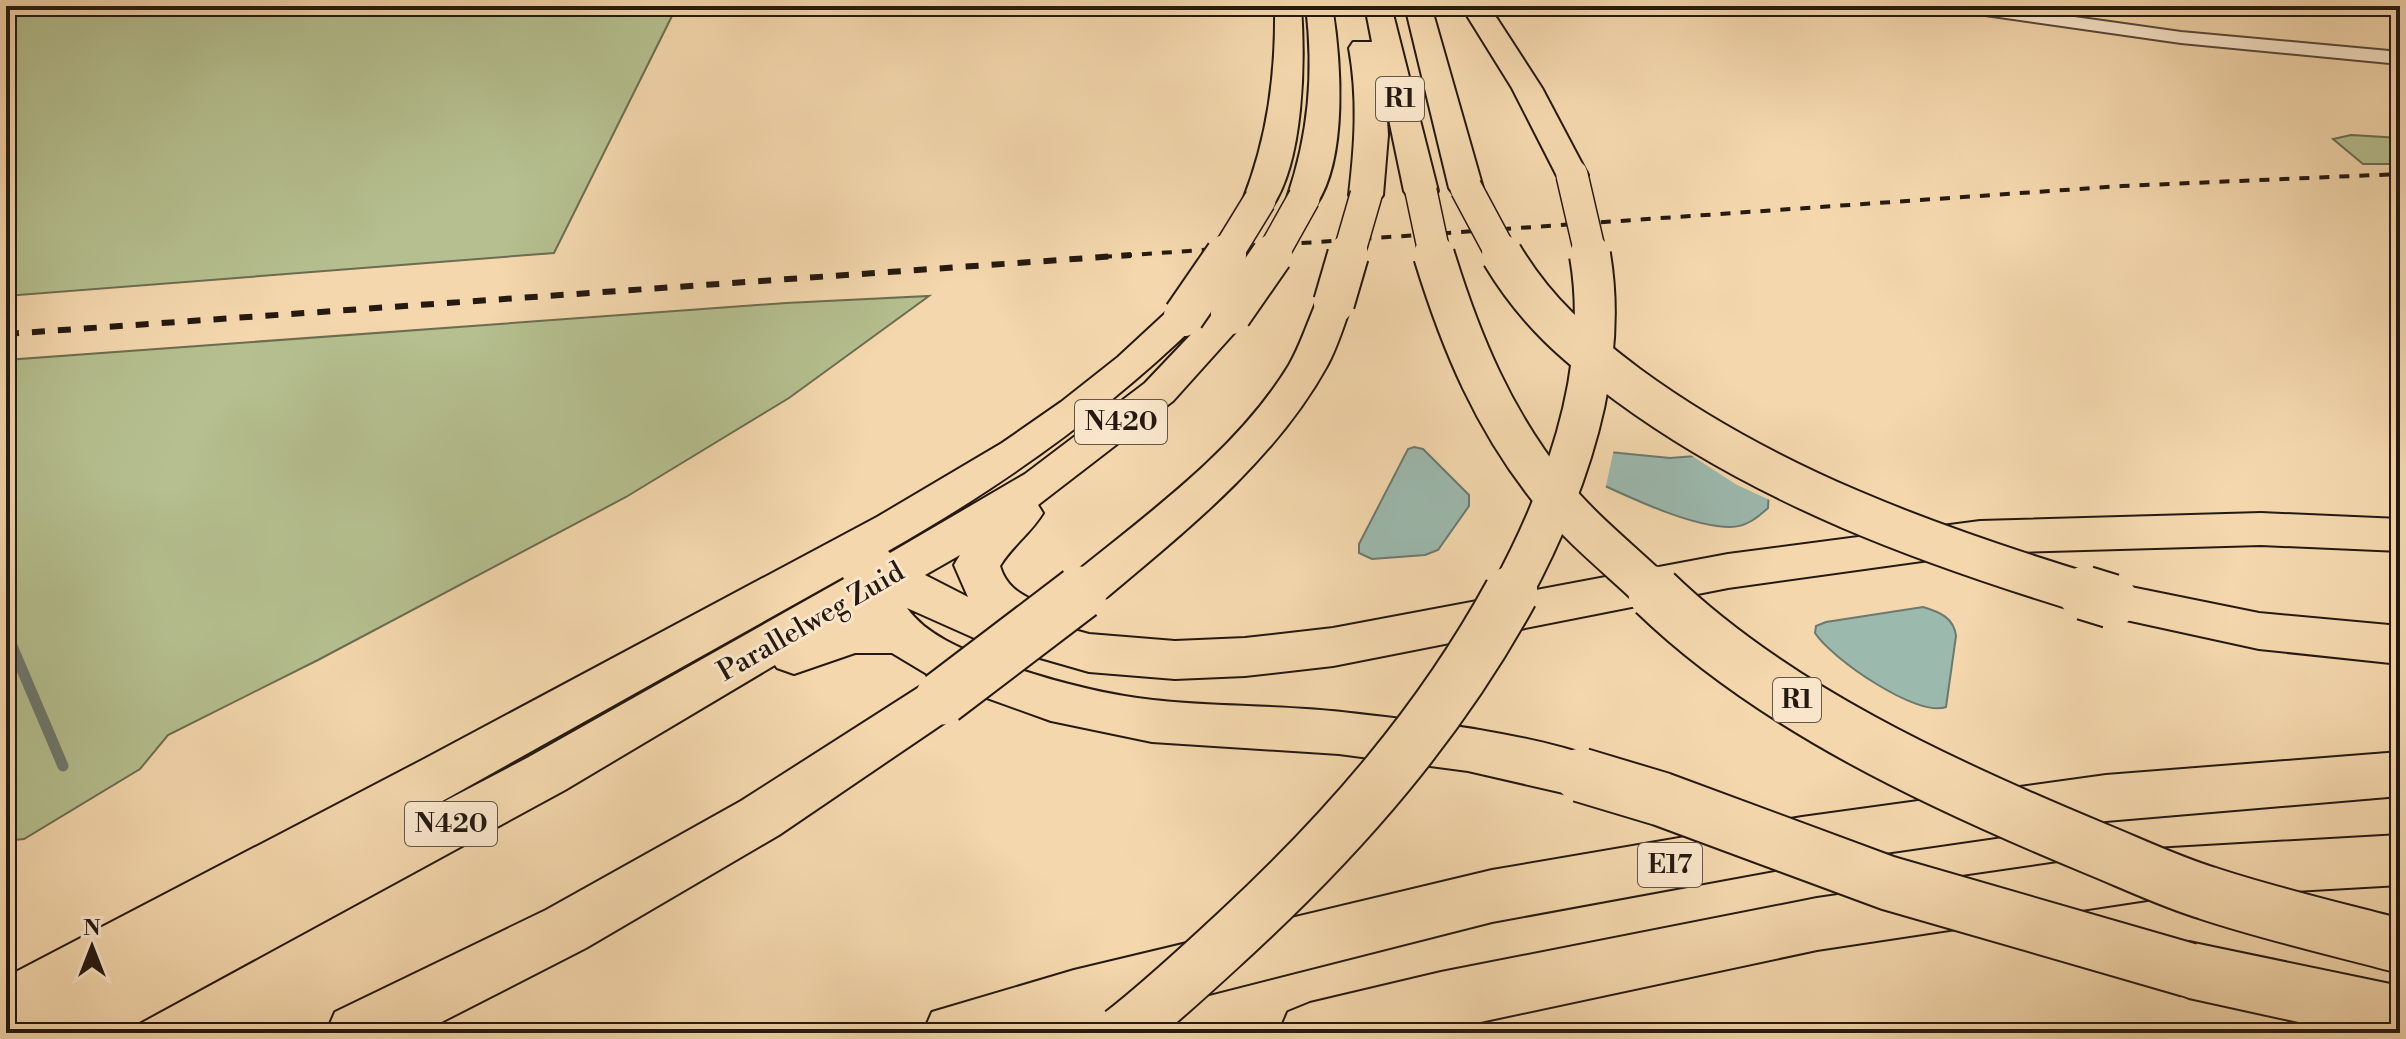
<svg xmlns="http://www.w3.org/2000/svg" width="2406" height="1039" font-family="'Libre Bodoni',serif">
<rect width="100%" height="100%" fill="#f4d7ad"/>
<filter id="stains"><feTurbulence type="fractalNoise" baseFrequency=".0025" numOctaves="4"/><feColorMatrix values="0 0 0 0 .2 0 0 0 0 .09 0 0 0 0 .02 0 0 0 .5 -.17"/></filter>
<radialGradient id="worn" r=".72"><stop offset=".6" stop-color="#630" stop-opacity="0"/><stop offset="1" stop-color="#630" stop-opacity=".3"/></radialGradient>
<g fill="#b5bf8f" stroke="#6d6c50" stroke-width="2">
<polygon points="6,6 677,6 554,253 6,296"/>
<polygon points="2351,135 2400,138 2400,164 2363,164 2333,139"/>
<polygon points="929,296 789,398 626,497 318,660 168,735 140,769 24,839 6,841 6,360 786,303"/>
</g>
<g fill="#9cb9ae" stroke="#6c796f" stroke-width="2">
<polygon points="1414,447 1423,449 1469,495 1469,506 1438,550 1425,555 1372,559 1359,553 1359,544 1408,449"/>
<path d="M1599,451L1670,458L1708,455L1769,490L1768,508C1757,518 1746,527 1730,527C1690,527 1627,496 1590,479Z"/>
<path d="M1923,607C1940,612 1954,618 1956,636L1946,707C1917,718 1831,658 1815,633L1816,626L1826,622Z"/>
</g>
<g fill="#f4d7ad">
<polygon points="1598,447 1614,449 1605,490 1586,480"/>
<polygon points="1708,451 1773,490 1772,501 1737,485 1686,452"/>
</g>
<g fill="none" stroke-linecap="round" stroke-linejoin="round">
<polyline stroke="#6c796f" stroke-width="11" points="6,632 63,766"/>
<g stroke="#594838" stroke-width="4">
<polygon id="street" points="1955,6 1997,6 2181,32 2400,52 2400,64 2181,43 1964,12"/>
</g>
<g stroke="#251911" stroke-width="4">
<g id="highway">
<path d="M1275,6H1301C1305,62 1304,160 1272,207L1260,210L1248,207L1243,200C1268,136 1276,74 1275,6Z"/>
<path d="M1306,6H1332C1341,60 1348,158 1316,205L1304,208L1292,205L1287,198C1309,134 1314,73 1306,6Z"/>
<path d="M1365,6H1391L1438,191L1433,198L1421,201L1409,198L1404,191L1386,105L1388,135L1383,195L1378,202L1366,205L1354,202L1349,195C1355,144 1358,98 1349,48L1353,42H1372Z"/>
<polygon points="1405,6 1431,6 1483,188 1478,195 1466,198 1454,195 1449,188"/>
<polygon points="1461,6 1488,6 1498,20 1542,88 1588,175 1584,182 1572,185 1560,182 1512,88"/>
<path d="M1334,292L1347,295L1352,303C1344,324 1338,346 1327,366C1276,459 1187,530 1107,597L1091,602L1075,597L1068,585L1075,573C1150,512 1238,449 1289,365C1300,346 1307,324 1316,303L1321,295Z"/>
<path d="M1231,303L1244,306L1250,314L1244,322L1173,401L1038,505L1043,513C1031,533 1012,546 1000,566C1011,602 1043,595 1058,622L1056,625L1089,634L1175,641L1245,638L1333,628L1728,554L1980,521L2261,513L2400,519V551L2261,545L1980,553L1728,588L1333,666L1245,676L1175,679L1089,672L981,641L907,608C926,635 963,650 994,661C1046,679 1099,694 1153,700C1216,707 1279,705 1342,712C1427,722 1518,731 1600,759L1607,775L1600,791L1581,797L1468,771L1339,754L1152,742L1051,721L962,689L967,698L960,712L779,835L586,948L420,1033H326L335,1012L546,910L741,801L924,684L937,680L892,653H855L794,674L777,668L775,665L565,790L119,1033H28L31,1026L16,1033H6V977L424,759L877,517L1002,443L1061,402L1118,357L1171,308L1184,305L1197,308L1203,316L1197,324C1104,414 1001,487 888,551L890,553L1025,474L1145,383L1218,306ZM960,555L954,565L968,597L925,575ZM843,577L844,579L527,758L403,823Z"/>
<polygon points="2111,583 2259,613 2400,626 2400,664 2259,649 2094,613 2088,601 2094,589"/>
<polygon points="2400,752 2400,796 2106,821 1802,865 1492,922 1056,1033 923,1033 932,1012 1074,970 1492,870 1802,817 2106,775"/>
<polygon points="2400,835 2400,885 2154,899 1817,950 1429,1033 1279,1033 1288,1012 1310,1003 1441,972 1817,898 2154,849"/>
<polygon points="2189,942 2400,986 2400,1033 2348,1033 2189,998 2168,990 2160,970 2168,950"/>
</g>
</g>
<use href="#street" fill="#f8e5ca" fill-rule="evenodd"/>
<use href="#highway" fill="#f4d7ad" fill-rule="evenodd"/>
<polyline stroke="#251911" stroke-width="4" stroke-dasharray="10 10" stroke-linecap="butt" points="1102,257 2122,186 2400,174"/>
<polyline stroke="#251911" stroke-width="6" stroke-dasharray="13 13" stroke-linecap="butt" points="6,334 1131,255"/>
<g stroke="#251911" stroke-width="34" stroke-linecap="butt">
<g id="highway-bridge-far2">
<polyline points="1572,175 1591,257"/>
<polyline points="1466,188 1503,257"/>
<polyline points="1421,191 1435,257"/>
<polyline points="1225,257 1260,200"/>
<polyline points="1271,257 1304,198"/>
<polyline points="1348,257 1366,195"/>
</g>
</g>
<g stroke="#251911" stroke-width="44" stroke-linecap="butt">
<g id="highway-bridge-far1">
<path d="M1434,255C1461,343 1494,422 1552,493C1582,530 1623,562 1657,595"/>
<path d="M1502,255C1536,312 1576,346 1628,385C1767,487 1928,545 2092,595"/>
<polyline points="1334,303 1348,255"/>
<polyline points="1231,314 1272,255"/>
<polyline points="1184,316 1226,255"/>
<polyline points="1078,595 1091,585"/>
<path d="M1510,595C1564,495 1610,371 1590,255"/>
</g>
</g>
<g stroke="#251911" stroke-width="57" stroke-linecap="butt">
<g id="highway-bridge">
<path d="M1655,593C1774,708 1942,785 2094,848C2131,863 2168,881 2207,893C2270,914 2336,929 2400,946"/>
<polyline points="2085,593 2111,601"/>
<polyline points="942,698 1080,593"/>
<polyline points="1581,775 1661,799 1888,883 2189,970"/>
<path d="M1122,1033C1162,1002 1199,967 1236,933C1345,832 1440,723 1511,593"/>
</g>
</g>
<use href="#highway-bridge-far2" stroke="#f4d7ad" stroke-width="31"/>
<use href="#highway-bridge-far1" stroke="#f4d7ad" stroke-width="40"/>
<use href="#highway-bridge" stroke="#f4d7ad" stroke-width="53"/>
</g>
<g text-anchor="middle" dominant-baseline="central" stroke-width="6" stroke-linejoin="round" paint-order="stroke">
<g fill="#f8e5ca" stroke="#645648" stroke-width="2">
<rect x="1376" y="77" width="48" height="44" rx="6"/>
<rect x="1075" y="400" width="92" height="44" rx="6"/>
<rect x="1773" y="678" width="48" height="44" rx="6"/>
<rect x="405" y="802" width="92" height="44" rx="6"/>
<rect x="1638" y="843" width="64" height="44" rx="6"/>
</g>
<g font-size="26" font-weight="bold" fill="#251911">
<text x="1400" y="99">R1</text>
<text x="1121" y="422">N420</text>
<text x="1797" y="700">R1</text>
<text x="451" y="824">N420</text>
<text x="1670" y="865">E17</text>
</g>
<g font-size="28" fill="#251911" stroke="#f8e5ca">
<text transform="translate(811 622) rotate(-30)">Parallelweg Zuid</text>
</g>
</g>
<rect width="2406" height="1039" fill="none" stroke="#f4d7ad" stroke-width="32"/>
<rect x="8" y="8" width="2390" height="1023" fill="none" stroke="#251911" stroke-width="4"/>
<rect x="16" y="16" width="2374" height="1007" fill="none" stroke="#251911" stroke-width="2"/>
<g transform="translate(92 947)" stroke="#f8e5ca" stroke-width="6" paint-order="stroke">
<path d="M0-6L14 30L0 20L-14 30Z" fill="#251911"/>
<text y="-12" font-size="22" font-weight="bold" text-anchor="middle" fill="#251911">N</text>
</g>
<rect width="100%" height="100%" filter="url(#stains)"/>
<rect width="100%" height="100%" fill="url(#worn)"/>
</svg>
